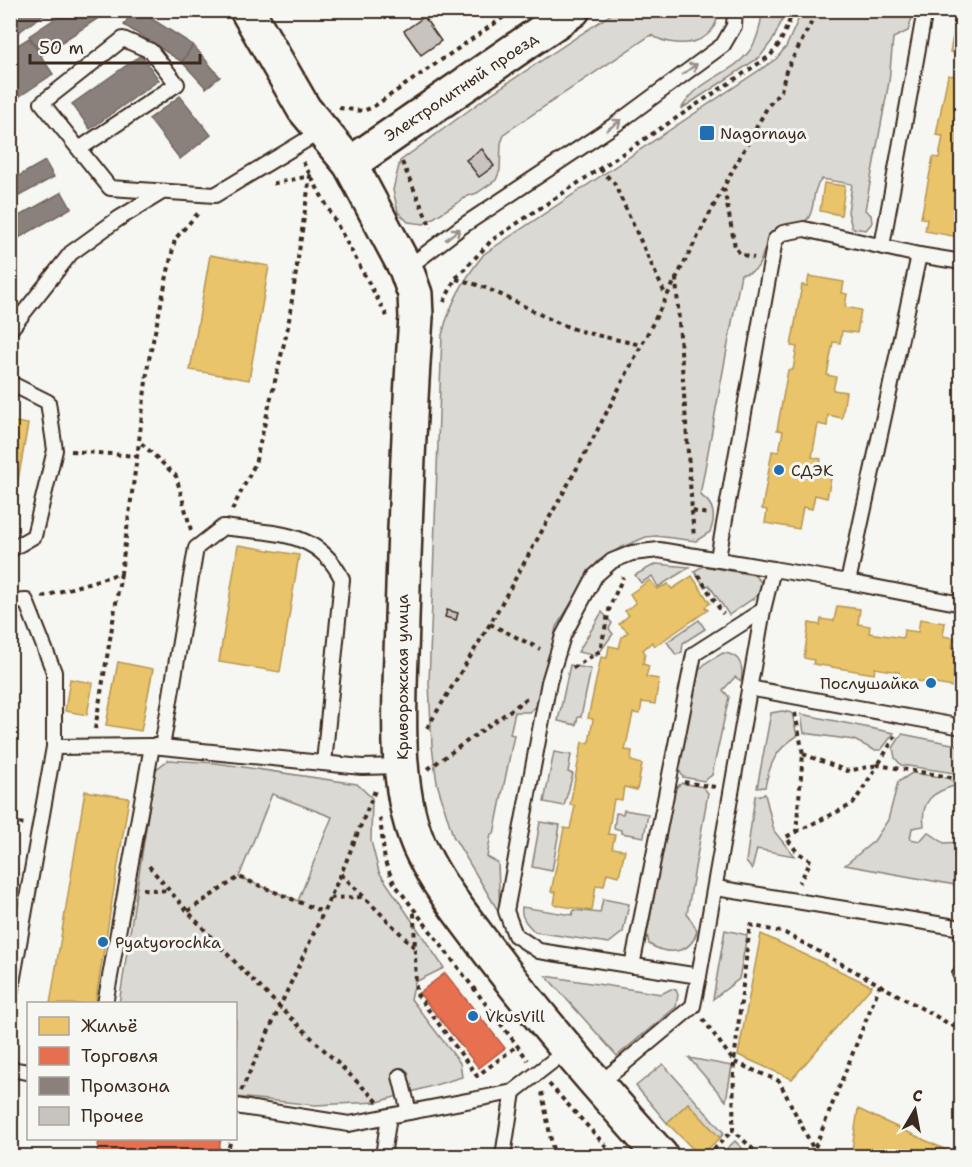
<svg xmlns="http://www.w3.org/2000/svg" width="972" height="1167" font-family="'Shantell Sans',sans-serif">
<rect width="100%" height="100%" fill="#f6f6f2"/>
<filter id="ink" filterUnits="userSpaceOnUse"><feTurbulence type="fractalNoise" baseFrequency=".0167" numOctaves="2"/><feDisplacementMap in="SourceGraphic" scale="12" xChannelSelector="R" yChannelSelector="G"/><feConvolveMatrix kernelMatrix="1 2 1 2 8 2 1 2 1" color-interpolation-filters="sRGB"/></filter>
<g filter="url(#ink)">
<g fill="#dad9d3" stroke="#8a8278" stroke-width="1.5" fill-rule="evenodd">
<path d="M616,11H718C717,46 676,50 651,35L505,133L501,143L500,170L496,180L477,193L468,196L424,224L408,222L398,212L393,190L400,161L491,94Z"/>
<path d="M762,11H786L774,38L760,57L681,109C708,64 757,79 762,11Z"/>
<path d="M802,11H914L908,31L893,38L889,82L865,210L871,215L872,223L866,230L852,228L848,212L852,184L822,179C811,190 816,204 809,217C802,228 780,233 770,242C757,254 767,272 741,274L700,495C715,504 716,517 710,532L696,541L656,536L646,537L620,548L598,561L556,627L541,703L529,712H515L510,734L514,735L494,834H491L487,857L498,863L500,914L453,836L437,783L432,746L429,683L442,335C450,303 464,279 484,254L776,59L786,47Z"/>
<polygon points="656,564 690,567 658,587 652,576 641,583 635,575"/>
<polygon points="703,566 754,575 761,582 761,593 729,615 709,585 705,587 694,571"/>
<polygon points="602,612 612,623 609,629 613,634 597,656 578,652"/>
<polygon points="699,620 705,629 683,643 682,652 676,655 667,642"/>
<path d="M723,653C740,654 744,666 741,681L735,677L723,690L729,697L712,775L704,781L683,777L678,768L697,672L707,662Z"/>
<polygon points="570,665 591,669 581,717 578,717 576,725 558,721"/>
<path d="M782,711L792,713L797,736C776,749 770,763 765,787L757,788L771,713Z"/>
<polygon points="801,714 894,733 881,750 874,750 854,740 804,733"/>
<polygon points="902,734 957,745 961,749 961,774 901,765 895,758 893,748"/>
<polygon points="554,752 571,755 568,772 573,774 564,806 544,802"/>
<path d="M168,760L216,763L357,784L372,798L371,841L379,872L444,968L415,982L411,999L460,1063L462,1077L378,1102L315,1105L236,1097V1004H119L155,770ZM272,794L332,817L298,901L239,877Z"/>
<path d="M912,773L948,778L955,783L954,786C933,792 920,801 924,826L912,828L910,839L920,841L928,832L944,843L961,842V886L845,865L874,841L888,820L898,782Z"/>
<path d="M682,783L703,787L708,793L687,914L697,930C692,954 668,956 649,944L647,934L674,789Z"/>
<polygon points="765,794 774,831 794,856 757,849 752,869 746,862 755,796"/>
<polygon points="624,810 648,814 644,837 621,833 621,830 614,828 616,813 623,814"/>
<polygon points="540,822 560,825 552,871 532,867"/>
<path d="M603,899L629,904L623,932L609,943L535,932C528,925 520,918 522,907L572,915L574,910L600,913Z"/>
<polygon points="725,930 747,935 739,979 713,999"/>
<polygon points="546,976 661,994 671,989 676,990 678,995 676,1007 617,1056"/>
<polygon points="689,1058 732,1066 726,1101"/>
<polygon points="663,1064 724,1133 720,1138 688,1103 667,1123 636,1086"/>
<polygon points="735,1141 750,1156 719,1156"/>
</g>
<g fill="#e9c46a" stroke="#b59653" stroke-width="1.5">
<polygon points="958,10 962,10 962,220 958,237 925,231 927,219 921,218 933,157 939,158 943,136 936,135 948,75 954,76 958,54 950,52"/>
<polygon points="824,183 845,186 841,215 820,211"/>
<polygon points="210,255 269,266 249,380 190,370"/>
<polygon points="809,276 844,282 842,293 847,294 845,307 861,310 857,333 842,331 840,343 833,342 827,375 836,377 833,390 846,392 842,418 828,415 827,426 818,424 812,457 821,459 819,471 832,473 827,498 815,495 812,509 803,507 799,529 765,523 767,510 762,509 772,451 779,452 783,431 777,430 788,370 793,370 797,347 791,346 802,285 807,286"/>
<polygon points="10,421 28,424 10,526"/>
<polygon points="238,545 299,555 280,672 219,662"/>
<polygon points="692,576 710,603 705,607 708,610 655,646 652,642 643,650 645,653 643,664 649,666 646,677 659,679 655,704 642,702 640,714 633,713 625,750 632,751 631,761 642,764 637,790 624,787 622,800 614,799 608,834 615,835 612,848 625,850 619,876 607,873 604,886 596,885 592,911 554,905 556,892 551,892 564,828 570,829 575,806 570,805 582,742 589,743 593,719 588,718 601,657 607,658 609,646 619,648 622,637 628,632 619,624 629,615 625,611 636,603 630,594 650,580 657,589 668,584 672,589"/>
<polygon points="837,606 860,609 858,624 870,626 869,633 903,638 904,630 918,632 920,619 945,623 943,636 954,638 952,647 962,648 962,682 959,688 898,678 899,672 875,668 874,674 813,664 814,660 804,658 809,623 820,625 821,619 834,621"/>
<polygon points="118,662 153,669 141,731 106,725"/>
<polygon points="70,679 93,683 87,715 65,711"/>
<polygon points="85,791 129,798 95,1004 50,1004"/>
<polygon points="761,934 872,986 792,1079 738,1055"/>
<polygon points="688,1103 720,1138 700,1156 667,1123"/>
<polygon points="858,1109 959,1156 851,1156"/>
</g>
<g fill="#e76f51" stroke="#b35a42" stroke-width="1.5">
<polygon points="445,973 505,1048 479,1068 419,993"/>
<polygon points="99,1138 221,1138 218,1156 97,1156"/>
</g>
<g fill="#8a817c" stroke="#726760" stroke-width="1.5">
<polygon points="10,10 50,10 10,38"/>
<polygon points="68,10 100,10 103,15 42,55 29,36"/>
<polygon points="133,10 138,10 193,45 182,62 124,25"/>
<polygon points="29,38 53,74 17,98 10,87 10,50"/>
<polygon points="193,45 220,77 206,88 182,62"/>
<polygon points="141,55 159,80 90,129 72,104"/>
<polygon points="180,96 211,135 180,159 149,119"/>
<polygon points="45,161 54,177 10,201 10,181"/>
<polygon points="62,192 71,208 10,243 10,221"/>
</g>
<g fill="#c8c3be" stroke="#3b2a1e" stroke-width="1.5">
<polygon points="424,17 441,41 421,55 404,31"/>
<polygon points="482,149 494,166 479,177 466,160"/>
<polygon points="447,610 458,613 456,620 445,617"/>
</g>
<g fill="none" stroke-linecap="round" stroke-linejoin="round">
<g stroke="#3b2a1e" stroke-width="18">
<g id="lane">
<polyline points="79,149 177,84 151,51 123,39 42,103 110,188 215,195 321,131"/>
<polyline points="882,246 925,10"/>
<polyline points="919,255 962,262"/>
<polyline points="406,269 461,227 616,124 723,45 734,26 735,10"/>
<polyline points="10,330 71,253 118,219 162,192"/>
<polyline points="10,383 48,402 55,450 34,536 10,550"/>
<polyline points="718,558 775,240 783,233 804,229 919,255 848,582 773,569"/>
<polyline points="848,582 962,604"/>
<polyline points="10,602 26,601 54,672 54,747"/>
<polyline points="749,688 962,727"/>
<path d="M162,747L196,548L223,527C272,534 318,529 342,579L324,763"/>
<polyline points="716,888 962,928"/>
<polyline points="960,974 962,972"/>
<polyline points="699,976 763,610"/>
<polyline points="10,994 54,747 152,746 362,767 401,766"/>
<polyline points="105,1004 152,746"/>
<polyline points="10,1069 28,1072"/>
<polyline points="400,1076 409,1112"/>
<polyline points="598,1085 693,1006 699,976 539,951 515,935 506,911 549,682 563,636 595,576 612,561 632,553 659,550 773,569 763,610 694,654 632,966"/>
<polyline points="236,1106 349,1124 389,1116"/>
<polyline points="383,1156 389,1116 513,1092 567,1050"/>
<polyline points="503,1156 513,1092"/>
</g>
</g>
<g stroke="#3b2a1e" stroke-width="38">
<g id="secondary">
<path d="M247,10L304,109L350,164L406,269L415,294L416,317C409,418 405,518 402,619C401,690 390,790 423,854C439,887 463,916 485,946C540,1020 600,1088 661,1156"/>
<polyline points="350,164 573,10"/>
</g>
</g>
<g stroke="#3b2a1e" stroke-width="4" stroke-dasharray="4.5 4.5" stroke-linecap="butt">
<polyline points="339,108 363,111 373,107 514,10"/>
<polyline points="303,162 388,318"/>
<polyline points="402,162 431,228"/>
<polyline points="600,169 614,183 666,296"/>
<polyline points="724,188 735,247 740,254 754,258"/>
<polyline points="676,278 692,511 708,514"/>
<path d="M456,279C500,288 534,316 577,330C597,336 620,340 641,345"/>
<polyline points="444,302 455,279 492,240 770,56 780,43 794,10"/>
<polyline points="71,451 137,456"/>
<polyline points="232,510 255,464 288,327 310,176 271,184"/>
<polyline points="692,511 694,538"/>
<polyline points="191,530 176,476 139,441 148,364 175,239 200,211"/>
<polyline points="698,575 723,614"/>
<polyline points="42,597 121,573 139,442"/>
<polyline points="490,624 540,649"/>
<polyline points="573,668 600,651 610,606 623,577"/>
<polyline points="795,713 803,754 796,832 786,837 797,852 811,861 799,883"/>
<polyline points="427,728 490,624 586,452 723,188 768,106 781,91 786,71 818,10"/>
<polyline points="95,729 121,573"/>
<polyline points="803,754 847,771 878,765 897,733"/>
<polyline points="428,769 529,697"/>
<polyline points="684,782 715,787"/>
<polyline points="380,818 385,862 394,883 528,1060"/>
<polyline points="10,822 25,824"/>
<polyline points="796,832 853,804 878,765 962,779"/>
<path d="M149,866C218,951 300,1026 378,1102"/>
<polyline points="341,874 414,947"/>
<polyline points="143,889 169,891"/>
<polyline points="330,898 364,897"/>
<polyline points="188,911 239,877 323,912"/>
<polyline points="414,913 416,993 477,1076 517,1046"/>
<polyline points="880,985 962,1031"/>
<polyline points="703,1019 734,1062 779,1081 814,1150 815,1156"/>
<polyline points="549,1084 615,1156"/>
<polyline points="241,1091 341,874 376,788"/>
<polyline points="542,1092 554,1156"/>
<polyline points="227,1156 231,1138"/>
<polyline points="707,1156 733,1130"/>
<polyline points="760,1156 733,1130 734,1062 750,925 785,933 880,985 814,1150"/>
</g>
<use href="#lane" stroke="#f6f6f2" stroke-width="14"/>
<use href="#secondary" stroke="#f6f6f2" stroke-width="33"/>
</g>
<defs><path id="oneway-shaft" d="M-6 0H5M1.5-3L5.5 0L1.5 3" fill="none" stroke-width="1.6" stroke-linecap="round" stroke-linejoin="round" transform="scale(1.5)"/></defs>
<g stroke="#989088">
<use href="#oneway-shaft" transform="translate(690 69) rotate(-36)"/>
<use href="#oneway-shaft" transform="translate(614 125) rotate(-35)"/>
<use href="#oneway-shaft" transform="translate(453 234) rotate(-38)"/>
</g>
</g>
<g fill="#1f6fb2" stroke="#f6f6f2" stroke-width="2">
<rect x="699" y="125" width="16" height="16" rx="3"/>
<circle cx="779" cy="470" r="6"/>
<circle cx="931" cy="683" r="6"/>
<circle cx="103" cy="942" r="6"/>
<circle cx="473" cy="1016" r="6"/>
</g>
<g text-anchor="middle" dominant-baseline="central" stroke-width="6" stroke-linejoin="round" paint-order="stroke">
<g font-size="16" fill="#3b2a1e" stroke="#f6f6f2">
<text transform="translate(461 87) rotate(-34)">Электролитный проезд</text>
<text transform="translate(402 677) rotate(-90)">Криворожская улица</text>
</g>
<g font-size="16" fill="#3b2a1e" stroke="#f6f6f2" text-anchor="start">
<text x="720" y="133">Nagornaya</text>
<text x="791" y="470">СДЭК</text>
<text x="919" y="683" text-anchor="end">Послушайка</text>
<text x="115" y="942">Pyatyorochka</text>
<text x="485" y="1016">VkusVill</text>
</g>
</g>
<rect width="972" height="1167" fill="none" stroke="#f6f6f2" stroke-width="36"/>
<rect x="18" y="18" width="936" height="1131" fill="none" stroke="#3b2a1e" stroke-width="2" filter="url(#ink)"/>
<rect x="27" y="1002" width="210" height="138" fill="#f6f6f2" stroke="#aba49d" stroke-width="1.5"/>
<rect x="39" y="1017" width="30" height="18" fill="#e9c46a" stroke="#aba49d" stroke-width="1.5"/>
<text x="81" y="1032" font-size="18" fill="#3b2a1e">Жильё</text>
<rect x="39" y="1047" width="30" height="18" fill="#e76f51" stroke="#aba49d" stroke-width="1.5"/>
<text x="81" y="1062" font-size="18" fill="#3b2a1e">Торговля</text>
<rect x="39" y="1077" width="30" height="18" fill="#8a817c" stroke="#aba49d" stroke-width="1.5"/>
<text x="81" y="1092" font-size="18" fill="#3b2a1e">Промзона</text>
<rect x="39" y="1107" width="30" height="18" fill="#c8c3be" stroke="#aba49d" stroke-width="1.5"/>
<text x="81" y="1122" font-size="18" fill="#3b2a1e">Прочее</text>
<g transform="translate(915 1110) rotate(10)" stroke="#f6f6f2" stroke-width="4.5" paint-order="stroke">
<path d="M0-4.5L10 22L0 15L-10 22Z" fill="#3b2a1e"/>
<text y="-9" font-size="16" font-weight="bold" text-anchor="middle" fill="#3b2a1e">С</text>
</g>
<path d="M30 54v9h170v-9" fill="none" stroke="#3b2a1e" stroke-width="3"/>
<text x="39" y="54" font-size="18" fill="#3b2a1e" stroke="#f6f6f2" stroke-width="4.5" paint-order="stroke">50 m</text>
</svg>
